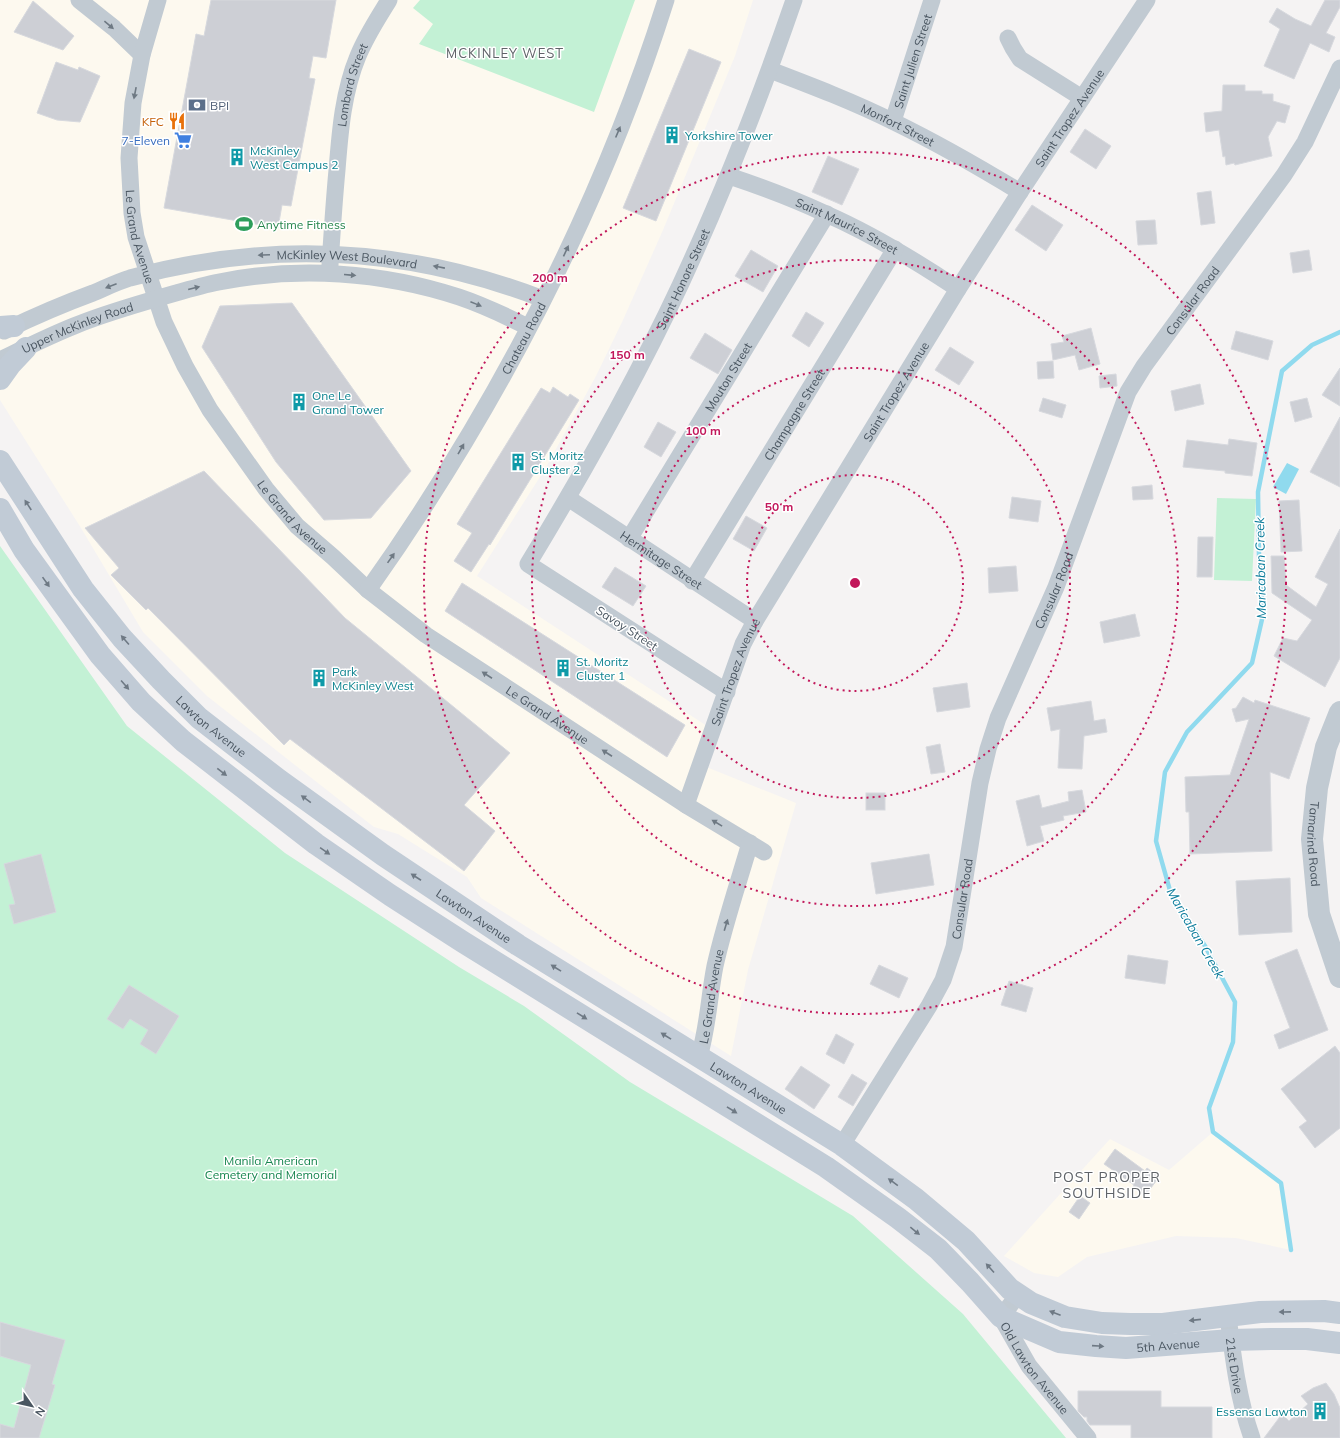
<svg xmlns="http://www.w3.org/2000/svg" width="1340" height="1438" font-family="Mulish,sans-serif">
<rect width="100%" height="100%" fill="#f5f3f3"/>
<g fill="#fdf9ef">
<polygon points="0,0 753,0 735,56 663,230 623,320 596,376 545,469 477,576 707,726 694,762 796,803 748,970 731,1056 481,898 467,877 398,834 374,827 207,696 143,632 81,528 0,400"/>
<polygon points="1213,1132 1281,1183 1291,1250 1236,1238 1176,1236 1087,1257 1058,1277 1034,1273 1004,1256 1110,1139 1169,1170"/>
</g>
<g fill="#c3f1d5">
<polygon points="420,0 635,0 594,112 419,44 433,24 413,8"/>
<polygon points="1217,498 1256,499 1252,581 1214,580"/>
<polygon points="0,546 127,726 285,853 459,967 524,1006 630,1082 853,1216 963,1314 1066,1438 0,1438"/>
</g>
<polygon fill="#90daee" points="1287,463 1299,469 1286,494 1273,487"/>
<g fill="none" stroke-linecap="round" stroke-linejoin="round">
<polyline stroke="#90daee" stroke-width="4.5" points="1291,1250 1281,1183 1213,1132 1209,1108 1233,1042 1235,1002 1205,946 1171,894 1156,841 1165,772 1187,732 1252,663 1263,615 1259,555 1258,492 1282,371 1312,345 1340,332"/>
</g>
<g fill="#cdcfd5" stroke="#d7d9de">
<polygon points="211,0 336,0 326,58 313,56 309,78 315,79 291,206 282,205 278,228 164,208 196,34 204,36"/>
<polygon points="1325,0 1340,0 1340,7 1326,33 1335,37 1329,52 1310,43 1294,79 1264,66 1280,29 1269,22 1277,8 1295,19 1311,26"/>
<polygon points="33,1 74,36 63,50 14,32"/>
<polygon points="689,49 721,62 656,221 623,208"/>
<polygon points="56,62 78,70 79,67 100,76 80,122 57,120 37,113"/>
<polygon points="1223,85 1245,85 1245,91 1262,91 1262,94 1273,94 1273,101 1290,106 1285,123 1277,121 1268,137 1272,156 1235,165 1234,163 1226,165 1225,156 1223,157 1219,130 1206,132 1204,113 1222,111"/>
<polygon points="1085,129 1111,146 1096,169 1070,152"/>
<polygon points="828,156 859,169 842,205 812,192"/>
<polygon points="1211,191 1215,223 1201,225 1197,193"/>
<polygon points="1032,205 1063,225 1046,251 1015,230"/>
<polygon points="1155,220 1157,244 1138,245 1136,221"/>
<polygon points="751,250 778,266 763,292 735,276"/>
<polygon points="1309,250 1312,270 1293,273 1290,253"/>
<polygon points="292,303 411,471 371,518 324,520 276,462 202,347 220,306"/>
<polygon points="806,312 824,323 809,347 792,336"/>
<polygon points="1091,328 1100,364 1079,370 1075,355 1053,360 1051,344 1064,342 1062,336"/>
<polygon points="1236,331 1273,341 1268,360 1231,349"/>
<polygon points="705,333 732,350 718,374 690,358"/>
<polygon points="950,347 974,362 959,385 935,370"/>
<polygon points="1053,361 1054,378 1038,379 1037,362"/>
<polygon points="1340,368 1340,406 1322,395"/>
<polygon points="1116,374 1117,386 1100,388 1099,376"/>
<polygon points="1200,384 1204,404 1175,411 1171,391"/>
<polygon points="553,387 568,397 570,394 579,400 490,545 489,544 471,572 454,561 472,533 457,524 541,388 550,393"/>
<polygon points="1043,398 1066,405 1062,418 1039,411"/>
<polygon points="1307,398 1312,417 1295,422 1290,402"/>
<polygon points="1340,417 1340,487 1310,472"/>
<polygon points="658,422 676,432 661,457 644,447"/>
<polygon points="1229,439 1257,443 1252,476 1225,473 1225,471 1183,467 1187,440 1228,445"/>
<polygon points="204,471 345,618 510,753 464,805 495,831 464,871 290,739 284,745 148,608 146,610 111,575 119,568 85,528"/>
<polygon points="1152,485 1153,499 1133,500 1132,487"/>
<polygon points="1012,497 1041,501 1038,522 1009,518"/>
<polygon points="1299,500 1302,551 1281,552 1279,501"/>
<polygon points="746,516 767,528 754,551 733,539"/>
<polygon points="1340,529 1340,658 1325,687 1274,656 1283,638 1297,641 1312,620 1272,593 1271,556 1284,556 1286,585 1316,607 1328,584 1315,577"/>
<polygon points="1198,537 1213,537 1212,577 1197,577"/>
<polygon points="1016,566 1018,591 989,593 988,568"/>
<polygon points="615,567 646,586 633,606 602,587"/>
<polygon points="462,583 685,725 667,757 445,611"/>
<polygon points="1135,614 1140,636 1104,643 1100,622"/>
<polygon points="967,683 970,707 937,712 933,688"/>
<polygon points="1243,697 1254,703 1255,700 1310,718 1289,779 1270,772 1272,851 1190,854 1189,812 1186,812 1185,777 1230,775 1249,719 1236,722 1232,709 1236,708"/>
<polygon points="1091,701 1094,721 1105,719 1107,732 1084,736 1082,769 1058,768 1060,729 1051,731 1047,708"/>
<polygon points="940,744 945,772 931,774 926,747"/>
<polygon points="1082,790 1086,812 1063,816 1064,820 1040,826 1044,841 1027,846 1016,801 1039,795 1042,808 1069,801 1068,792"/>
<rect x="866" y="793" width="19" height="17"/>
<polygon points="41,854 56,912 14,924 9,905 15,904 4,864"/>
<polygon points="929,854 934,885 876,894 871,863"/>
<polygon points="1290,878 1292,932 1239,935 1236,881"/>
<polygon points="1297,949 1328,1030 1279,1049 1274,1035 1290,1028 1265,962"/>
<polygon points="1128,955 1168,961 1165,984 1125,978"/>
<polygon points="879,965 908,978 899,998 870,984"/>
<polygon points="1009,981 1033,988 1026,1012 1001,1005"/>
<polygon points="129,985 179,1016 156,1054 140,1044 148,1030 130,1019 123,1029 107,1019"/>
<polygon points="836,1034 854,1044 844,1064 826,1054"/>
<polygon points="1335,1046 1340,1053 1340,1128 1315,1148 1299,1127 1307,1121 1281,1089"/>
<polygon points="801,1066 830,1085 814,1109 785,1089"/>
<polygon points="852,1074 867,1083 853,1106 838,1097"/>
<polygon points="1115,1149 1145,1171 1147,1168 1159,1177 1145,1196 1133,1187 1134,1185 1104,1164"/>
<polygon points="1080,1196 1090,1203 1079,1219 1069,1212"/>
<polygon points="0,1322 65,1340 52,1384 55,1385 39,1438 0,1438 0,1424 14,1428 31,1365 0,1356"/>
<polygon points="1326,1383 1334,1394 1340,1408 1340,1438 1264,1438 1282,1414 1289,1421 1308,1404 1301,1396 1313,1388"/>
<polygon points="1078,1391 1161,1391 1161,1407 1212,1407 1212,1438 1131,1438 1131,1425 1090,1425 1087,1421 1087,1417 1084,1417 1078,1411"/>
</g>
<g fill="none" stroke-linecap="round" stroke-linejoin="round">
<g stroke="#c1cad2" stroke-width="17">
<polyline points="79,0 114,28 142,55"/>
<path id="s1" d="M158,0L142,55L133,103L129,158L132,213L136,237L164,322L185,366L210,410L266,489L297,526L333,557L368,590L426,635L686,805L764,852"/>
<polyline points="1008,38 1013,48 1020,59 1082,98"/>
<path id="s2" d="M770,70C812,86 854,102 894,122C937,143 979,167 1020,192"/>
<path id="s3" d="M893,121L932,0"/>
<path id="s4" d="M729,176C762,187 794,199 826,214C872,234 916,261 958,289"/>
<path id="s5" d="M330,265C332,233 334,202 337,170C340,132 343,92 358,56C366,36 378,18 389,0"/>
<path id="s6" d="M4,331C33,317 63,304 93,293C105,288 117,282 130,278C269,240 408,247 543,299"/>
<path id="s7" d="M0,360C25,348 49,336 74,326C100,315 128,307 155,299C177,293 198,286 219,282C299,266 382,272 459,297C483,305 506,316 528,327"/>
<path id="s8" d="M568,498L755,621"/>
<path id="s9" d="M629,539L827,214"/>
<path id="s10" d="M692,581L895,249"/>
<path id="s11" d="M368,590C495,411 600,210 666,0"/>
<path id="s12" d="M727,692L528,564C588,465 646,363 693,257C731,173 764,87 794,0"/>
<path id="s13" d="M686,805L743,644L755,621L958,289L1020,192L1147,0"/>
<path id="s14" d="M699,1057C708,1028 709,996 715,966C724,925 738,884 750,843"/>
<path id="s15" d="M842,1145L929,1006L943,980L954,947L980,783L988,749L998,718L1056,587L1128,392L1144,366L1284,175L1305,142L1340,68"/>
<path id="s16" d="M1018,1295L1001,1317L1029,1366L1088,1438"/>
<path id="s17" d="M1228,1316C1233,1357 1238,1399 1252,1438"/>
</g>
<path stroke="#c1cad2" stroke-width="22" id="s18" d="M1340,712L1326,747L1317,788L1312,839L1319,914L1340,977"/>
<g stroke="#c1cbd6" stroke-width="22">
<polyline points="0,327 14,326"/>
<polyline points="0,379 10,365 26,348"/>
<path id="s19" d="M0,461L83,589L122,638L161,680L199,718L279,780L383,855L518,945L842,1145L916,1199L966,1241L1010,1289L1031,1303L1065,1317L1102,1323L1130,1324H1163L1260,1312L1324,1311L1340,1313"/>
<path id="s20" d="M0,509L24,550L100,655L141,702L183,741L316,844L390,895L463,942L826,1167L898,1218L938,1249L970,1282L1001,1317L1059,1342L1096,1346L1126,1348L1231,1340L1271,1339H1307L1340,1343"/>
</g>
</g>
<defs><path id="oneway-solid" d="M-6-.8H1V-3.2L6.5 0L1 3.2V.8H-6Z"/></defs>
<g fill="#6e7983">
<use href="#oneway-solid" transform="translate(109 25) rotate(40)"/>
<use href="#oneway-solid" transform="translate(135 93) rotate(101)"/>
<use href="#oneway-solid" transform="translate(618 132) rotate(-67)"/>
<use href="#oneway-solid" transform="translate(566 251) rotate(-65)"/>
<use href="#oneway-solid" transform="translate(264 255) rotate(177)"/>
<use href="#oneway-solid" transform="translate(439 267) rotate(-169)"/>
<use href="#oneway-solid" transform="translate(350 275) rotate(5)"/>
<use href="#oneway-solid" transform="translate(111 286) rotate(159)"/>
<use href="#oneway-solid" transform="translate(194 288) rotate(-14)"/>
<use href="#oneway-solid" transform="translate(476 304) rotate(22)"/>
<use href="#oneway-solid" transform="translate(461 449) rotate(-60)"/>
<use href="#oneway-solid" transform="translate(391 558) rotate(-55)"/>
<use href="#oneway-solid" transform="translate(487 675) rotate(-147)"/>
<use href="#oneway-solid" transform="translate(607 753) rotate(-147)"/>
<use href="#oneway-solid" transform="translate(717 823) rotate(-149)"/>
<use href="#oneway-solid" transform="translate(726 925) rotate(-73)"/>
</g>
<g fill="#6e7984">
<use href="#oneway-solid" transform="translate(28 505) rotate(-123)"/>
<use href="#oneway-solid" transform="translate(46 582) rotate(55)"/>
<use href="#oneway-solid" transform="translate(125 640) rotate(-131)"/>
<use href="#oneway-solid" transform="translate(125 685) rotate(49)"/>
<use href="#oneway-solid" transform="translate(222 772) rotate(38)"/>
<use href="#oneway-solid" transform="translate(306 799) rotate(-144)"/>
<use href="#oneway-solid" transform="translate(325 851) rotate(35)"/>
<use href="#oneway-solid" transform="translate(416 877) rotate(-147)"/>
<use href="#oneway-solid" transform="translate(556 968) rotate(-148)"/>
<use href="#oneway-solid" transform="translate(582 1016) rotate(32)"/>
<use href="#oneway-solid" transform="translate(666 1036) rotate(-148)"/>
<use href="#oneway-solid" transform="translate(732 1110) rotate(32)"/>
<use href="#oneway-solid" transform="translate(893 1182) rotate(-144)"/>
<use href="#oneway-solid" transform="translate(915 1231) rotate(39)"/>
<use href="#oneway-solid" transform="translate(990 1268) rotate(-132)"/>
<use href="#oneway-solid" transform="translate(1285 1312) rotate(179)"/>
<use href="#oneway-solid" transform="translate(1055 1313) rotate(-159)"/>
<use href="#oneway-solid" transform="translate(1195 1320) rotate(174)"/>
<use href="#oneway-solid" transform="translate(1098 1346) rotate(4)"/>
</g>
<g fill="none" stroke="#c2185b" stroke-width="2" stroke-dasharray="2 4">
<circle cx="855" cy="583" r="108"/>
<circle cx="855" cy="583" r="215"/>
<circle cx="855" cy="583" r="323"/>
<circle cx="855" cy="583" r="431"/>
</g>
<defs>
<g id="bank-bare" transform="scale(1.38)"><path d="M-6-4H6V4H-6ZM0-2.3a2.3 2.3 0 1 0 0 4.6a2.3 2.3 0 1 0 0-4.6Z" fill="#5c6f8a" stroke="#fff" stroke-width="2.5" paint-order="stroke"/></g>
<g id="restaurant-bare" transform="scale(1.38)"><path d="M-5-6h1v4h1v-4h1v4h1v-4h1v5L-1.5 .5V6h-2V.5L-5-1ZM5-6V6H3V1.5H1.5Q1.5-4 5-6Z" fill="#e8710a" stroke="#fff" stroke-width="2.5" paint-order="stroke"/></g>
<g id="building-bare" transform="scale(1.38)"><path d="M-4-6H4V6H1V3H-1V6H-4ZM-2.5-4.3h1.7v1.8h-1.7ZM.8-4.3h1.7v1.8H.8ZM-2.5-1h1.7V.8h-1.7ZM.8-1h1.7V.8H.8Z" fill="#0f9aa8" stroke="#fff" stroke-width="2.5" paint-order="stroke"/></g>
<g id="supermarket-bare" transform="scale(1.38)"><path d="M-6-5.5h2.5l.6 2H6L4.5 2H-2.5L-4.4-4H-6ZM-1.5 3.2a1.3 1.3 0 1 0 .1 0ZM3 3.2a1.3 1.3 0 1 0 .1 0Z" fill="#3f7fe0" stroke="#fff" stroke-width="2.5" paint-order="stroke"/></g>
<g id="stadium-bare" transform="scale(1.38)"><path d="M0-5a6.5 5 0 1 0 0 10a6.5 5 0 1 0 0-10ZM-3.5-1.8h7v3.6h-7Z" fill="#2e9e5b" stroke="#fff" stroke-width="2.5" paint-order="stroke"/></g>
</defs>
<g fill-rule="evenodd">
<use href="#bank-bare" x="197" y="105"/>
<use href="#restaurant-bare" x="177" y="121"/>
<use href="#building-bare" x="672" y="135"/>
<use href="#supermarket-bare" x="183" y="140"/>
<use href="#building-bare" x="237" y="157"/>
<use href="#stadium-bare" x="244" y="224"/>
<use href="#building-bare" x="299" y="402"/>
<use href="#building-bare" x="518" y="462"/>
<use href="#building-bare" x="563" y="668"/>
<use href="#building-bare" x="319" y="678"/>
<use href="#building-bare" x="1320" y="1411"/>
</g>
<g text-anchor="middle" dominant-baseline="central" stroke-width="3" stroke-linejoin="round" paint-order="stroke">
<g font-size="12" fill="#4a5661" stroke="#fff">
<text stroke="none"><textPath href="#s3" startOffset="63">Saint Julien Street</textPath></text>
<text stroke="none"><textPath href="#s5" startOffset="182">Lombard Street</textPath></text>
<text stroke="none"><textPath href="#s13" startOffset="790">Saint Tropez Avenue</textPath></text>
<text stroke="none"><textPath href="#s2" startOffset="139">Monfort Street</textPath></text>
<text stroke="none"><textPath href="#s4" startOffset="128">Saint Maurice Street</textPath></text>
<text stroke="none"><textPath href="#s1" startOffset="241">Le Grand Avenue</textPath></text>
<text stroke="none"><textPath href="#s6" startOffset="356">McKinley West Boulevard</textPath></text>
<text stroke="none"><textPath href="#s12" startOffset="561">Saint Honore Street</textPath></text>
<text stroke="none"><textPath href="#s15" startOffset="925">Consular Road</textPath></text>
<text stroke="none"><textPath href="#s7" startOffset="84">Upper McKinley Road</textPath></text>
<text stroke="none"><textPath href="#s11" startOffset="296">Chateau Road</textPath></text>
<text stroke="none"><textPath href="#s9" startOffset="190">Mouton Street</textPath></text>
<text stroke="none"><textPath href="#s13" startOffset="466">Saint Tropez Avenue</textPath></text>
<text stroke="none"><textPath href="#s10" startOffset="195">Champagne Street</textPath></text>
<text stroke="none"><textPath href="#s1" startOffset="565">Le Grand Avenue</textPath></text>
<text stroke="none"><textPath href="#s8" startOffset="112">Hermitage Street</textPath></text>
<text stroke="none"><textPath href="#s15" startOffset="601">Consular Road</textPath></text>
<text transform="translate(627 628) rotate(33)">Savoy Street</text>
<text stroke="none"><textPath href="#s13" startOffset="142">Saint Tropez Avenue</textPath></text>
<text stroke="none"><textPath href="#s1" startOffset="889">Le Grand Avenue</textPath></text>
<text stroke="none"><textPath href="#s19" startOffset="341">Lawton Avenue</textPath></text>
<text stroke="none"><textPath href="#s18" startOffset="136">Tamarind Road</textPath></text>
<text stroke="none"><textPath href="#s15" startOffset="277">Consular Road</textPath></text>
<text stroke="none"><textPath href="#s19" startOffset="665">Lawton Avenue</textPath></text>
<text stroke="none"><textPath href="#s14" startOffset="62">Le Grand Avenue</textPath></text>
<text stroke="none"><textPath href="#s19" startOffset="989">Lawton Avenue</textPath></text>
<text stroke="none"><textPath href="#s20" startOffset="1473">5th Avenue</textPath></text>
<text stroke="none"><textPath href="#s17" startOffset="50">21st Drive</textPath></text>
<text stroke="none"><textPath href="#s16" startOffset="89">Old Lawton Avenue</textPath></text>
</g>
<g font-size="12" fill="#4e5e75" stroke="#fff" text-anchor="start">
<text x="210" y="105">BPI</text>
</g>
<g font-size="12" fill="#c56008" stroke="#fff" text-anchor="end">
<text x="164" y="121">KFC</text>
</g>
<g font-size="12" fill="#0d838f" stroke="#fff" text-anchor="start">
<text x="685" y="135">Yorkshire Tower</text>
<text x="250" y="150">McKinley<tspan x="250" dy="14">West Campus 2</tspan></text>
<text x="312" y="395">One Le<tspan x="312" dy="14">Grand Tower</tspan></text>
<text x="531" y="455">St. Moritz<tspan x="531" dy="14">Cluster 2</tspan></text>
<text x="576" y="661">St. Moritz<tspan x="576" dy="14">Cluster 1</tspan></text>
<text x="332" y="671">Park<tspan x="332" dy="14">McKinley West</tspan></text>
<text x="1307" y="1411" text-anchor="end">Essensa Lawton</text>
</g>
<g font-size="12" fill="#366cbe" stroke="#fff" text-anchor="end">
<text x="170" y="140">7-Eleven</text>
</g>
<g font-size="12" fill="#27864d" stroke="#fff" text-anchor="start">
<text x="257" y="224">Anytime Fitness</text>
</g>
<g font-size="12" fill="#17864f" stroke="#fff">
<text x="271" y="1160">Manila American<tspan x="271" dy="14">Cemetery and Memorial</tspan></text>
</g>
<g font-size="13" letter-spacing="1" fill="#5f6368" stroke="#fff">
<text x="505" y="53">MCKINLEY WEST</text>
</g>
<g font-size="13" font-style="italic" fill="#0c7c9b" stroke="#fff">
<text transform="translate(1260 568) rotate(-91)">Maricaban Creek</text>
<text transform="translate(1196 933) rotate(60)">Maricaban Creek</text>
</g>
<g font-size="14" letter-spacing="1" fill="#5f6368" stroke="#fff">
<text x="1107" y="1177">POST PROPER<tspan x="1107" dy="16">SOUTHSIDE</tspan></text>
</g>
</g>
<circle cx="855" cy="583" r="6" fill="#c2185b" stroke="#fff" stroke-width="2"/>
<g font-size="12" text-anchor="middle" font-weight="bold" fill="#c2185b" stroke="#fff" stroke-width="3" stroke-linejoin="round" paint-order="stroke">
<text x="550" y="282">200 m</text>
<text x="627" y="359">150 m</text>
<text x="703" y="435">100 m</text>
<text x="779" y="511">50 m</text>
</g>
<g transform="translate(32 1406) rotate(124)" stroke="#ffffff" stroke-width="3" paint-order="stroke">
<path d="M0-3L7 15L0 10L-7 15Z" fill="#4a5661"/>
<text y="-6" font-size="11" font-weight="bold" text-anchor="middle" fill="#4a5661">N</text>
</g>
</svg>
